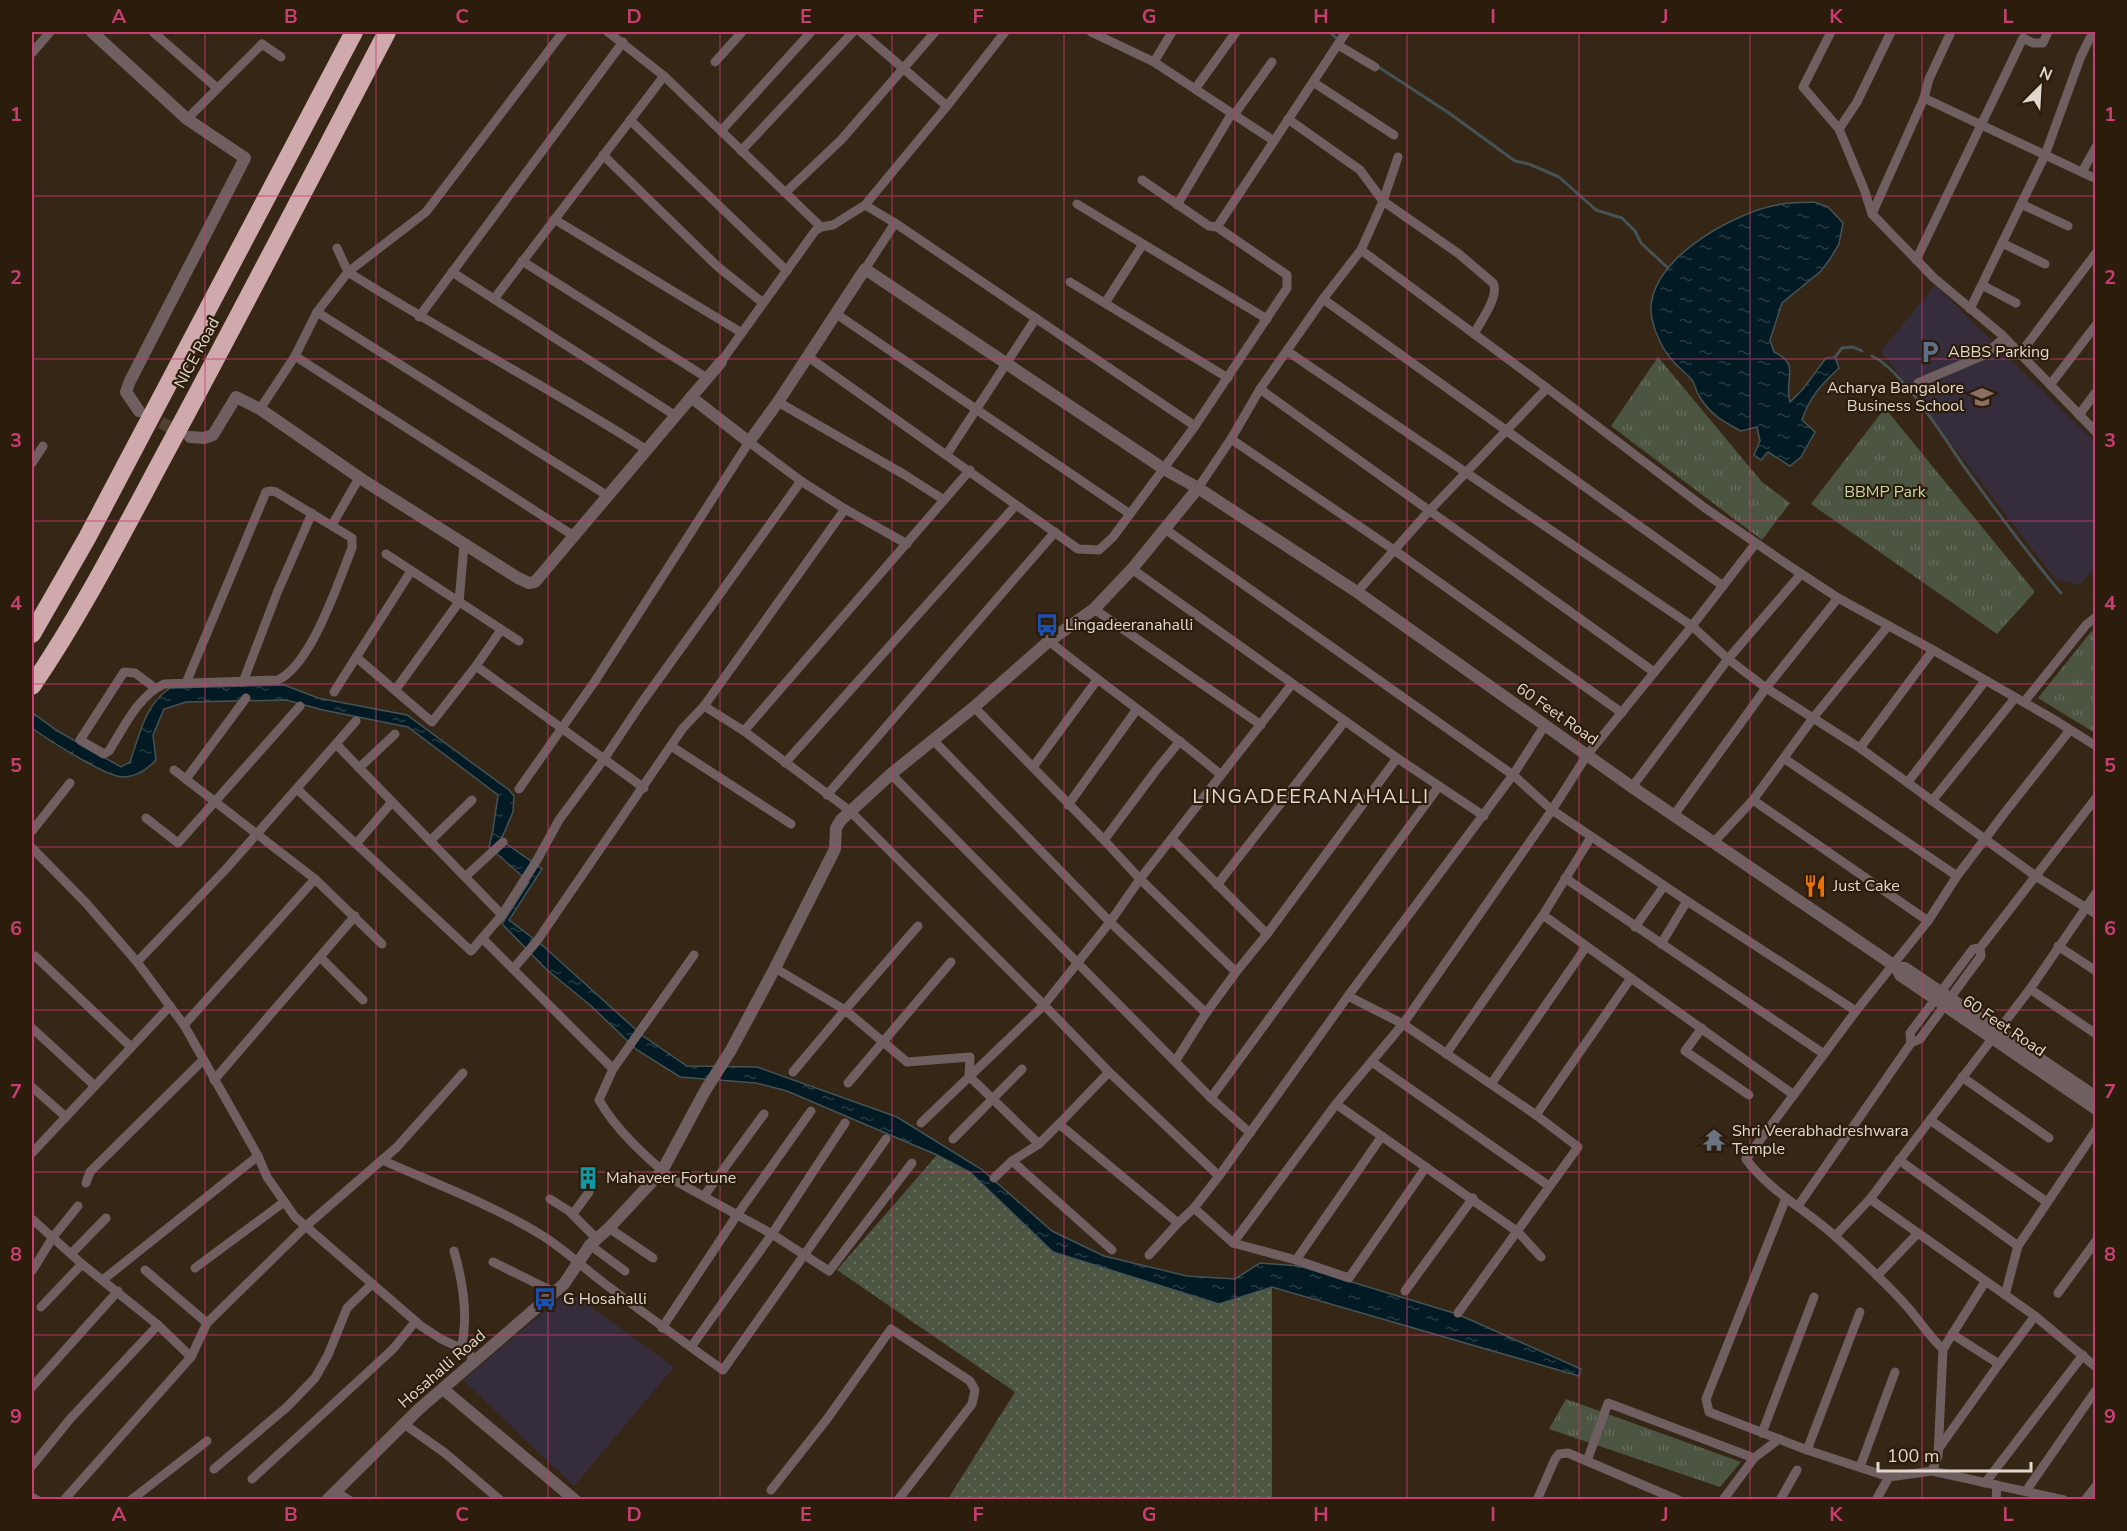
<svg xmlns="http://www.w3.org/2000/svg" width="2127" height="1531" font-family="'Nunito Sans',sans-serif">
<defs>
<pattern id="grass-dots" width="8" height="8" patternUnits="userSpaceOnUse" patternTransform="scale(1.5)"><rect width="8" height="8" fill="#4b5542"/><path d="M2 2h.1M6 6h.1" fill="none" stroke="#656d5c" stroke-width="1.8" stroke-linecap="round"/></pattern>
<pattern id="park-tufts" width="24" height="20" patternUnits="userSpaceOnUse" patternTransform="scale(1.5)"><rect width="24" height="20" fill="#4b5542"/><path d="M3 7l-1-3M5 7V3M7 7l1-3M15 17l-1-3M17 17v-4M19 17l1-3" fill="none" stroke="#656d5c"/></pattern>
<pattern id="water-ripples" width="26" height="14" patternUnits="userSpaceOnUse" patternTransform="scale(1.5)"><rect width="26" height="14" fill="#021a23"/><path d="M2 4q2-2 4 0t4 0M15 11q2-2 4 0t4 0" fill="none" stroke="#273b42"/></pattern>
</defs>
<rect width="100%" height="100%" fill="#362615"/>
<g fill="#362d3c">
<polygon points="1935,285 2095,442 2095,568 2079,585 2055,579 1881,351"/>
<polygon points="569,1291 674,1367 574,1486 463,1380"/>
</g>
<polygon fill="url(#grass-dots)" points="937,1155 970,1172 1053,1252 1219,1304 1272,1287 1272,1499 948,1499 1015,1392 837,1270"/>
<g fill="url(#park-tufts)">
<polygon points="1658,357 1762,482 1790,503 1762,540 1611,426"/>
<polygon points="1885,408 2035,592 1997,634 1811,504"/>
<polygon points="2095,627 2095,733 2038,698"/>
<polygon points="1566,1399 1741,1462 1720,1487 1549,1429"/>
</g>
<g fill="url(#water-ripples)" stroke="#455356" stroke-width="1.5">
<path d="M1814,202L1828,207L1843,223L1839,244L1830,259L1821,271L1782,303L1770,340L1774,352C1802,365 1783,379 1790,402L1803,389L1826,358L1835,357L1839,368C1821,385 1810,396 1802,420L1815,432L1801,457L1790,466L1768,452L1761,460L1754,455L1760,441L1757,427L1741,431C1722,421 1711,415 1699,396C1696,391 1695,384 1692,380C1686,373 1678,367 1672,360C1663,350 1655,333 1652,319C1640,264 1732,213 1777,205C1789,202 1802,203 1814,202Z"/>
<path d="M284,685L318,698L407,715L509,790L514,796L513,812L501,840L542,869L509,920L542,945L643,1036L687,1066L757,1067L897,1117L981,1169L1052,1231L1104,1256L1187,1276L1235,1279L1260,1263L1299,1266L1457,1314L1581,1369L1579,1376L1272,1287L1219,1304L1053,1252L970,1172L937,1155L787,1091L756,1083L680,1077L637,1050L590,1005L547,970L502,924L529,882L489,847L493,830L498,795L408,727L323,710L286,700L186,702L164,709L153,735L156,760C146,770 138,776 123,777C106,777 47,739 32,728V719L34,714L56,730L121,767L130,762C140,734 144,706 170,688Z"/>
</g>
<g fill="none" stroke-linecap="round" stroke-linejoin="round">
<g stroke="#455356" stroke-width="3">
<polyline points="1330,32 1339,41"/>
<polyline points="1377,66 1449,113 1515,161 1529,164 1559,177 1596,210 1622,218 1635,231 1641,243 1668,268"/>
<path d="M1872,356C1902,370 1943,436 1963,465C1995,509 2026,552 2061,593"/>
<polyline points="1835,357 1842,348 1853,347 1862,351"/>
</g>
<polyline stroke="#504130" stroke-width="12" stroke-dasharray="12 6" stroke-linecap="butt" points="145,414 183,434"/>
<g stroke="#6f5f60" stroke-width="9">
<polyline points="153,32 217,88"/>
<path d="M563,32L426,212L348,272C446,334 549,387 647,450"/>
<polyline points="608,32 664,76 821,227 815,231 721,362"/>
<polyline points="861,32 947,106"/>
<polyline points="1091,32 1154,62 1274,141 1346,32"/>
<polyline points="1831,32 1803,87 1839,129 1864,189 1872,214 1934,278 2001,334 2096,432"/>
<polyline points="1338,45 1375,67"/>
<polyline points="32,53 50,32"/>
<polyline points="715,62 742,32"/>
<polyline points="1154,62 1172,32"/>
<polyline points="1313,82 1394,135"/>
<polyline points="1195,89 1236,32"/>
<polyline points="1924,98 1929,79 1951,32"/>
<polyline points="1234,115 1272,62"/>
<polyline points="187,119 262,44 281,57"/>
<path d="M1288,119L1360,170L1383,201L1459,254L1493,283C1500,296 1480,322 1474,334"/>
<polyline points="630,120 787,271"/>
<polyline points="1839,129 1857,102 1891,32"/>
<polyline points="721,131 811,32"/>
<polyline points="741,151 853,32"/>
<polyline points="603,155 717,266 763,303"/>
<polyline points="2082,172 2096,147"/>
<polyline points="785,193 841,140 935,32"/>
<polyline points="1077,204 1267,319"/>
<polyline points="2021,204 2068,226"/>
<polyline points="865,205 895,223"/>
<polyline points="1177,205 1232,113"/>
<polyline points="1872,214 1924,98 2092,177"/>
<polyline points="554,219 742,333"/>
<polyline points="821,227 833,225 865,205 947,106 1005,32"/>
<polyline points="1217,227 1274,141"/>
<polyline points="2002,243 2045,264"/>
<polyline points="1361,250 1547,388 1705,508 1788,565 1838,598 1933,650 2058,722 2096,746"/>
<polyline points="1916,260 2023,38 2033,43 2043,43 2048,32"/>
<polyline points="522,261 707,378"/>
<polyline points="865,269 895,223 1195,426"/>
<polyline points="452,272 676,416"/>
<polyline points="1070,282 1228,378"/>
<polyline points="1982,285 2016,303"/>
<polyline points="494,299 664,76"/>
<polyline points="1323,299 1723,586"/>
<polyline points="1105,303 1143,244"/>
<polyline points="1970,309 2045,155 2081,56 2093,32"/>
<polyline points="317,312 608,496"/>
<polyline points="835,313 1130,514"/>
<polyline points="419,317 623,42"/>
<polyline points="1287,351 1692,626 1728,659 1766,688 1860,748 2037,877 2096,914"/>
<polyline points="2020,354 2096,253"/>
<polyline points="295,356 574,536"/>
<polyline points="807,356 1078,549 1099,550 1113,537 1195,426 1287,288 1287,275 1217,227 1209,226 1142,180"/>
<polyline points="1918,383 1984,355 2004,338"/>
<polyline points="2050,385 2096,325"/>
<polyline points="1260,389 1654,672"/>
<polyline points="778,402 905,475 944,500"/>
<polyline points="260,409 295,356 317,312 348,272 337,248"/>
<polyline points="2079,415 2096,392"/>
<polyline points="1231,439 1394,550 1622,713"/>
<polyline points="947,454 1036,318"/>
<polyline points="32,463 43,446"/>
<polyline points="1198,488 1231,439 1260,389 1323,299 1361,250 1383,201 1398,157"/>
<polyline points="332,525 359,478"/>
<polyline points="1165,529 1513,775 1552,810 1687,901 1856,1011"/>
<polyline points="386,554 519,641"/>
<polyline points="1132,569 1397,758 1484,816"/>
<polyline points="1357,592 1429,511 1547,388"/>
<polyline points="1094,609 1261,725"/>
<path d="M1049,641C1105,687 1166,728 1221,775"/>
<polyline points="356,657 432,722 476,666 501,630"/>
<polyline points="476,666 644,788"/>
<polyline points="243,682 277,593 312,513"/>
<path d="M155,688L135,673L124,672L80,740L104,754L109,751C124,727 138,696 164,684L278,680C312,664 338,582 352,548V538L276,492L271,491L266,492L186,683"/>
<polyline points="396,689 459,602 464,545"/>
<polyline points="334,692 411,571"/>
<polyline points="2024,702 2086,625 2096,617"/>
<polyline points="704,706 744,731 850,811 1044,1005 1109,1072 1219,1176"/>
<polyline points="974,707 1104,840 1140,879 1236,972"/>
<polyline points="744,731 970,470"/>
<polyline points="933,740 1110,922 1206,1013"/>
<polyline points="671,746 791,824"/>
<polyline points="1860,748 1933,650"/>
<polyline points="1785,759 1957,876"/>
<polyline points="785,763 1016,505"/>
<polyline points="1033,767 1097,680"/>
<polyline points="359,768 395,734"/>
<polyline points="174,770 315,879 382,944"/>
<polyline points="891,774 1211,1098 1250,1133"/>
<polyline points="186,779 246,698"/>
<polyline points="1908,782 1985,681"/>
<polyline points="1632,787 1728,659 1801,574"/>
<polyline points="297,789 471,951 502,915 336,744"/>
<polyline points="519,789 595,681 749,442 801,481 845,509 907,544"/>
<polyline points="827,795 1055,532"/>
<polyline points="1753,800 1928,921"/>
<polyline points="1932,801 2015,698"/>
<polyline points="1068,805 1137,709"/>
<polyline points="1674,815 1766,688 1838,598"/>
<polyline points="146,818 178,843 300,706"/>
<polyline points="32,831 70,783"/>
<polyline points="1172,839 1267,934"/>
<polyline points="1104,840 1157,769 1180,741"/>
<polyline points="430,841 472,800"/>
<polyline points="1714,842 1753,800 1813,718 1888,626"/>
<polyline points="356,844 392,802"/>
<polyline points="32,848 86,903 137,962 226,869 356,721"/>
<polyline points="465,877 503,842"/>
<polyline points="1565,878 1824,1054"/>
<polyline points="1217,885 1345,721"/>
<polyline points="502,915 537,860 559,820 604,759 640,705 801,481"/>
<polyline points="1543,915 1794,1095"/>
<polyline points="1635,927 1664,886"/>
<polyline points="482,938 613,1069"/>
<polyline points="1661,944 1687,901"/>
<polyline points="2058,946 2096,971"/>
<polyline points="1980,948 2096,798"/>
<path d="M694,955L613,1069L599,1100C616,1130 645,1156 672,1179L772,1234L829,1271L912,1163"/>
<polyline points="35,956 131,1047"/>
<polyline points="320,957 363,1000"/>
<polyline points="137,962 184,1025 258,1156 267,1177 295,1217 421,1326 441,1339 467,1351 471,1356 473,1364"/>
<polyline points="775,968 845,1010 918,926"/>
<polyline points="513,969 537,941 683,728 704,706 845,509"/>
<polyline points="2030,989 2096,1034"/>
<polyline points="1348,996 1513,775 1545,725"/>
<polyline points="184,1025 315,879"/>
<polyline points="32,1028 95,1086"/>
<polyline points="1702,1028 1685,1051 1749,1095"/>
<polyline points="1446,1054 1543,915 1591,837"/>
<polyline points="1176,1060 1206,1013 1236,972 1267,934 1397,758"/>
<polyline points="1372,1062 1549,1186"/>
<polyline points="793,1072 845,1010 907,1062 970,1057 969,1076 1039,1144"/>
<polyline points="1109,1072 1059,1124 1178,1223 1194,1208 1219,1176 1348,996 1403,1024 1536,1115 1578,1147 1458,1313"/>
<polyline points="1962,1077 2049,1138"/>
<polyline points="214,1080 355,916"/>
<polyline points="848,1083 951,962"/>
<polyline points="1491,1084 1586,947"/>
<polyline points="32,1087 66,1117"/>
<polyline points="1211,1098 1439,786"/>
<polyline points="1336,1104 1518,1232 1541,1257"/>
<polyline points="1536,1115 1631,978"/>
<polyline points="1930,1120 2047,1202"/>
<polyline points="921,1123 1044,1005 1110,922 1140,879 1292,684"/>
<polyline points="953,1139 1022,1069"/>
<polyline points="32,1153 170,1006"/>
<path d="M382,1160C436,1184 493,1205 543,1236C565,1250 584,1268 605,1284C644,1313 683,1342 723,1370L886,1139"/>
<polyline points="1899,1160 2018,1246"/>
<polyline points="1012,1161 1112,1250"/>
<polyline points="994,1178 1012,1161 1039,1144 1059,1124"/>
<polyline points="86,1183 90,1172 203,1060"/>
<polyline points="704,1196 764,1114"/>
<polyline points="1786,1198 1706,1399 1709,1412 1807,1450 1889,1477 1932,1471 2064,1500"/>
<polyline points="550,1199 569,1211 597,1239"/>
<polyline points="1870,1199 2035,1316 2096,1367"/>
<polyline points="1798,1206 1911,1043 1920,1039 1981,956 1980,948 1973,949 1910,1033 1911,1043"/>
<polyline points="1194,1208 1233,1243 1296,1260 1349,1278 1426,1167"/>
<polyline points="573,1214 589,1192"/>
<polyline points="32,1219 82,1264 158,1325 191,1357 64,1500"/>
<polyline points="609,1228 653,1258"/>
<polyline points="1835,1236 1870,1199 2030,989 2096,893"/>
<polyline points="1233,1243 1336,1104 1403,1024 1552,810 1587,755 1692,626 1756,543"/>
<polyline points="590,1245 625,1271"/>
<path d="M454,1251C463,1282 469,1316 461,1348"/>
<polyline points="71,1254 106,1218"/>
<polyline points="1149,1255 1178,1223"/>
<polyline points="1296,1260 1382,1136"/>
<polyline points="493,1262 554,1292"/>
<polyline points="195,1268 284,1202"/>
<polyline points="145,1270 207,1323"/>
<polyline points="32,1271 53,1237 78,1206"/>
<polyline points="1877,1276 1917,1234"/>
<polyline points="104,1279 258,1156"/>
<polyline points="1405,1291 1473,1198"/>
<polyline points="2058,1293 2096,1241"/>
<polyline points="2005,1295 2018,1246 2096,1130"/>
<polyline points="41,1307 82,1264"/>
<polyline points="662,1328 737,1215 811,1111"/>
<polyline points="1952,1334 1999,1364 2035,1316"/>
<polyline points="691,1347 772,1234 845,1123"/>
<polyline points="1943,1349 1985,1282"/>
<polyline points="191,1357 207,1323 306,1226 397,1147 463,1073"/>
<polyline points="32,1387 118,1291"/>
<polyline points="404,1424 445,1453 500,1500"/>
<polyline points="1762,1433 1814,1297"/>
<polyline points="1939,1448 1999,1364"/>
<polyline points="1807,1450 1860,1312"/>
<polyline points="1587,1461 1608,1403 1754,1458 1779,1439"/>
<polyline points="32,1466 70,1419 158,1325"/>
<polyline points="1860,1467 1895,1372"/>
<polyline points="214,1469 287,1407 315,1378 328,1355 347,1308 372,1284"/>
<path d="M1932,1471L1938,1456L1943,1349C1930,1337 1921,1323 1910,1310C1888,1284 1862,1261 1837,1238C1808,1211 1769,1191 1746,1159L1856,1011L1928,921L1957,876L2006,811L2070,730"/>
<polyline points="252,1479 393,1349 415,1322"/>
<polyline points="1985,1483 2083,1355"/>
<polyline points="771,1490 827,1419 891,1329 970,1381 975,1390 972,1404 898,1500"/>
<polyline points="335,1491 349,1500"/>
<polyline points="2026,1491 2096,1390"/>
<polyline points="32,1497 37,1500"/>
<polyline points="131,1500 207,1441"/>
<polyline points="1537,1500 1555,1459 1559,1454 1568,1453 1678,1500"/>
<polyline points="1723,1500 1754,1458"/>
<polyline points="1780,1500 1797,1470"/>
<polyline points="1876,1500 1889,1477"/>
<polyline points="1996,1500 1997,1485"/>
<polyline points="2085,1500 2096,1486"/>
</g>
<g stroke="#6f5f60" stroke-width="12">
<polyline points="92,32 187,119 245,158 130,381 126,392 139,411"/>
<polyline points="691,397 749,442 778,402 865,269 1164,469 1198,488 1357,592 1632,787 1892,964 1897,968 1900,975 2096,1109"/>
<polyline points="190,437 204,438 213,435 236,397 260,409 363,480 518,578 529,583 535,582 721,362"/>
<polyline points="1897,968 1905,968 2096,1097"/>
<polyline points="443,1389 575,1500"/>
<polyline points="327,1500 419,1409 564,1284 590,1245 609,1228 662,1171 705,1091 731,1050 775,968 835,849 836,828 841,820 891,774 974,707 1049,641 1094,609 1132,569 1198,488"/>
</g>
<g stroke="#cfa9ab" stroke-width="18">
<polyline points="32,634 87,538 354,32"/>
<path d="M32,686C83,611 124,530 167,450C242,311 314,171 387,32"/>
</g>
</g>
<path fill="none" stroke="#c83e72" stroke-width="1.5" stroke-opacity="0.55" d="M205,32V1500M376,32V1500M548,32V1500M720,32V1500M892,32V1500M1064,32V1500M1235,32V1500M1407,32V1500M1579,32V1500M1750,32V1500M1922,32V1500M32,196H2096M32,359H2096M32,521H2096M32,684H2096M32,847H2096M32,1010H2096M32,1172H2096M32,1335H2096"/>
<defs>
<g id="parking-bare" transform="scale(1.8)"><path d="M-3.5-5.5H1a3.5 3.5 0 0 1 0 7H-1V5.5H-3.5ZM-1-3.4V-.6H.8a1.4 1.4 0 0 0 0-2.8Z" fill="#5c6f8a" stroke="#2c1c0b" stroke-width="2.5" paint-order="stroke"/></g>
<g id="university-bare" transform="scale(1.8)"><path d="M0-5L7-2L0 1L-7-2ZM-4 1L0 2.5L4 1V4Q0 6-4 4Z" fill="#8d6e63" stroke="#2c1c0b" stroke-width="2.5" paint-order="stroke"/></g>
<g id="bus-bare" transform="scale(1.8)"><path d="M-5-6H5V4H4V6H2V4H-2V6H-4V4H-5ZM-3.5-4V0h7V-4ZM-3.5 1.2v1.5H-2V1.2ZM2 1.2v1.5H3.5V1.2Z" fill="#1a4fb4" stroke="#2c1c0b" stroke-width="2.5" paint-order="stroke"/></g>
<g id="restaurant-bare" transform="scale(1.8)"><path d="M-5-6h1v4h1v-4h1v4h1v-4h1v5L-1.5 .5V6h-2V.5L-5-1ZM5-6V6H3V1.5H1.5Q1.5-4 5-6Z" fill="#e8710a" stroke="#2c1c0b" stroke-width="2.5" paint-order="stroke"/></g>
<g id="temple-bare" transform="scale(1.8)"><path d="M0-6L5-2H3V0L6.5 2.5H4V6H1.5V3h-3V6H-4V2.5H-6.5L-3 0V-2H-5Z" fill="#6b7280" stroke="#2c1c0b" stroke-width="2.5" paint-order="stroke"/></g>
<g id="building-bare" transform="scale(1.8)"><path d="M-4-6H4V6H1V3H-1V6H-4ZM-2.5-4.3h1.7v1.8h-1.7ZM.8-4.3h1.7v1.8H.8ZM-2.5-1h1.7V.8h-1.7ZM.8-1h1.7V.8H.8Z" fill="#0f9aa8" stroke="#2c1c0b" stroke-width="2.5" paint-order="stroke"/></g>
</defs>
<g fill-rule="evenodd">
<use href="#parking-bare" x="1930" y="352"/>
<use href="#university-bare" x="1982" y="397"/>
<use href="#bus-bare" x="1047" y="625"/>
<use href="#restaurant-bare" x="1815" y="886"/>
<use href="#temple-bare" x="1714" y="1140"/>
<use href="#building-bare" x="588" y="1178"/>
<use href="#bus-bare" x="545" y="1299"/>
</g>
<g text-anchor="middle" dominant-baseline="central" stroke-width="4.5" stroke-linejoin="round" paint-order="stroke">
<g font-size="16" fill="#e1d7cc" stroke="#2c1c0b" text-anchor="start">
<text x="1948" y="352">ABBS Parking</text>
<text x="1964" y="388" text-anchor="end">Acharya Bangalore<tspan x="1964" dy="18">Business School</tspan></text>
<text x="1065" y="625">Lingadeeranahalli</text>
<text x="1833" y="886">Just Cake</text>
<text x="1732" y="1131">Shri Veerabhadreshwara<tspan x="1732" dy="18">Temple</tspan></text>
<text x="606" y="1178">Mahaveer Fortune</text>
<text x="563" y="1299">G Hosahalli</text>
</g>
<g font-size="16" fill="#e1d7cc" stroke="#2c1c0b">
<text transform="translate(197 353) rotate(-62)">NICE Road</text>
<text transform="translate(1557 714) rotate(35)">60 Feet Road</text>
<text transform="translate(2004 1026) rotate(34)">60 Feet Road</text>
<text transform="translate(442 1369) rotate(-41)">Hosahalli Road</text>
</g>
<g font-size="16" fill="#c2dca9" stroke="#2c1c0b">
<text x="1885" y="492">BBMP Park</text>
</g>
<g font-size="20" letter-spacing="1.5" fill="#e1d7cc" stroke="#2c1c0b">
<text x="1311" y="796">LINGADEERANAHALLI</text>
</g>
</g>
<rect width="2127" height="1531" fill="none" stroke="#2c1c0b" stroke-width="66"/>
<g transform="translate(2040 87) rotate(24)" stroke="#2c1c0b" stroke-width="4.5" paint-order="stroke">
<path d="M0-4.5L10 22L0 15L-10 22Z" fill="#e1d7cc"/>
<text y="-9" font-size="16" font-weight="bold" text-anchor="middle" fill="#e1d7cc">N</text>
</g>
<path d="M1878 1462v9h153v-9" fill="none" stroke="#e1d7cc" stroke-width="3"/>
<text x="1887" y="1462" font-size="18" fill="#e1d7cc" stroke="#2c1c0b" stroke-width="4.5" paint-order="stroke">100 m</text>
<rect x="33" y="33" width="2061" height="1465" fill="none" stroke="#c83e72" stroke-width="2"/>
<g font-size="20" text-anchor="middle" font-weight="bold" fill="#c83e72">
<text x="119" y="23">A</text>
<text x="291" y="23">B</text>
<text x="462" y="23">C</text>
<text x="634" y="23">D</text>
<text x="806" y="23">E</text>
<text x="978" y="23">F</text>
<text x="1149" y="23">G</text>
<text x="1321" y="23">H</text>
<text x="1493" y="23">I</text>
<text x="1665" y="23">J</text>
<text x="1836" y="23">K</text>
<text x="2008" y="23">L</text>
<text x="16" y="121">1</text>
<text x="2110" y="121">1</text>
<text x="16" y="284">2</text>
<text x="2110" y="284">2</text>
<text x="16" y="447">3</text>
<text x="2110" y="447">3</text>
<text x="16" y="610">4</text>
<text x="2110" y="610">4</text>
<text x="16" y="772">5</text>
<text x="2110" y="772">5</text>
<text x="16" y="935">6</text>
<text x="2110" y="935">6</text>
<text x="16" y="1098">7</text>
<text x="2110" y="1098">7</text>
<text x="16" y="1261">8</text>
<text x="2110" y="1261">8</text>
<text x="16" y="1423">9</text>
<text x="2110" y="1423">9</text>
<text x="119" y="1521">A</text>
<text x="291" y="1521">B</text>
<text x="462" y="1521">C</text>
<text x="634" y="1521">D</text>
<text x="806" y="1521">E</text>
<text x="978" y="1521">F</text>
<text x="1149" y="1521">G</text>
<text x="1321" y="1521">H</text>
<text x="1493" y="1521">I</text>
<text x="1665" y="1521">J</text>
<text x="1836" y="1521">K</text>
<text x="2008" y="1521">L</text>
</g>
</svg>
